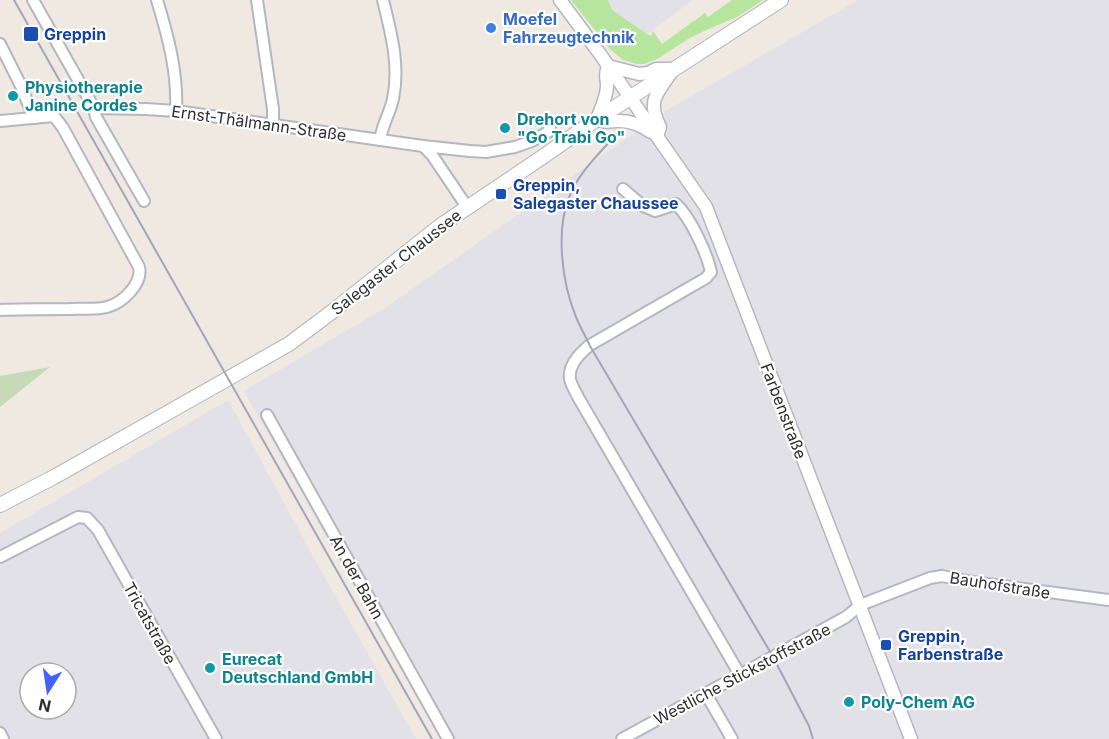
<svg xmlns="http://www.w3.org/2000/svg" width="1109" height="739" font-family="Inter,sans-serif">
<rect width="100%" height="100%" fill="#efe9e1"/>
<g fill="#e3e1e8" fill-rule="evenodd">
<polygon points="608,0 693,0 647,34 612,10"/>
<polygon points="858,0 1109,0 1109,739 440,739 244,391 388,306 667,110"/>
<path d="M228,400L315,560L416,739H0V533ZM30,673H66V709H30Z"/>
</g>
<polygon fill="#b6e59e" points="571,0 608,0 612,10 647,34 651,36 653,31 662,44 705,13 708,17 732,0 763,0 737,17 704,31 688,39 659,58 644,64 637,64 623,60 610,49"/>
<polygon fill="#c8d9b8" points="50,367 0,407 0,376"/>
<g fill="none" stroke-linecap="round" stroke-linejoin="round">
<g stroke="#b4b7c1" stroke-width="14">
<g id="minor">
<polyline points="33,0 94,108 96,117 144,201"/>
<path d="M157,0C168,36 178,73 176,111"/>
<polyline points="257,0 273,109 273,125"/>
<polyline points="0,44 21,86 34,118"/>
<polyline points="94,108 146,109 176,111 423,146 470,151 486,152 515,147 532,141 548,132 551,123"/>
<path d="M0,121L54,116L63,128L139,267C143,283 123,303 107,307C96,310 82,308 70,309C47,309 23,309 0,310"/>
<path d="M380,140C382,125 390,113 393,99C400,65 391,33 383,0"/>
<polyline points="423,146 432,155 467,207"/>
<path d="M623,189L643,206L655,211L676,204C690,217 707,253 711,272L706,278L590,345C580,353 568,365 570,379C571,385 576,392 578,397L740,675"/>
<polyline points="267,415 448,739"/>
<polyline points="0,557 78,517 87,518 98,530 216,739"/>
<polyline points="706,694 732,739"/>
<polyline points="0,733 3,739"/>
<polyline points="622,739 846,617 859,606 868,602 930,578 942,576 973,582 1109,600"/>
</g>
</g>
<g stroke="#b4b7c1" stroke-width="15">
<g id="tertiary">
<polyline points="560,0 600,54 706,207 911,739"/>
<path d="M608,66L639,74L648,73L656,69H673C660,92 645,98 660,127L657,136"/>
<path d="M608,66C604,78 607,75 607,86C607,96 601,109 597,119C609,124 605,121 617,121C630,120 641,125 651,132"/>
</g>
</g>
<g stroke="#b4b7c1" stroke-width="16">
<polyline id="secondary" points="0,505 54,477 289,344 333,311 440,226 541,158 597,119 781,0"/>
</g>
<use href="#minor" stroke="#fff" stroke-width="10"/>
<use href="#tertiary" stroke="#fff" stroke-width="12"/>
<use href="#secondary" stroke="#fff" stroke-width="14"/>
<g stroke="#a3a6b8" stroke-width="2">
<polyline points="14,0 432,739"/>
<path d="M612,139C597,156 579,173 570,195C555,230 562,283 576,317C580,327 586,337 590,346L772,655L809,726L813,739"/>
</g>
</g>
<circle fill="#3f7fe0" stroke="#fff" stroke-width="2" cx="491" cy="28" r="6"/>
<g fill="#1a4fb4" stroke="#fff" stroke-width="2">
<rect x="23" y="26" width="16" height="16" rx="3"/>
<rect x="495" y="188" width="12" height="12" rx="3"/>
<rect x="880" y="639" width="12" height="12" rx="3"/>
</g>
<g fill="#0f9aa8" stroke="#fff" stroke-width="2">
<circle cx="13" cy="96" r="6"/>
<circle cx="505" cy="128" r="6"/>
<circle cx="210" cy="668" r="6"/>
<circle cx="849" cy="702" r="6"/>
</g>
<g text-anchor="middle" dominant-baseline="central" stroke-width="4.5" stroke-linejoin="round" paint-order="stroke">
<g font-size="16" font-weight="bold" fill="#366cbe" stroke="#fff" text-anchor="start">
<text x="503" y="19">Moefel<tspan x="503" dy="18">Fahrzeugtechnik</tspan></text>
</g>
<g font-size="16" font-weight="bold" fill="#164399" stroke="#fff" text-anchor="start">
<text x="44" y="34">Greppin</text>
<text x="513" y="185">Greppin,<tspan x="513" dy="18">Salegaster Chaussee</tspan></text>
<text x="898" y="636">Greppin,<tspan x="898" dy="18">Farbenstraße</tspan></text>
</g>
<g font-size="16" font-weight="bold" fill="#0d838f" stroke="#fff" text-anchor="start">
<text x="25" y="87">Physiotherapie<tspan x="25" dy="18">Janine Cordes</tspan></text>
<text x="517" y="119">Drehort von<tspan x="517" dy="18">"Go Trabi Go"</tspan></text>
<text x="222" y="659">Eurecat<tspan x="222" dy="18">Deutschland GmbH</tspan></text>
<text x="861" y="702">Poly-Chem AG</text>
</g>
<g font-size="16" fill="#2e2e2e" stroke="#fff">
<text transform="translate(259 123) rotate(8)">Ernst-Thälmann-Straße</text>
<text transform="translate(396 262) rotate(-38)">Salegaster Chaussee</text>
<text transform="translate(784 411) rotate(69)">Farbenstraße</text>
<text transform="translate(357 577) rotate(61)">An der Bahn</text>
<text transform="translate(1000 585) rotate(9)">Bauhofstraße</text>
<text transform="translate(150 623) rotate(61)">Tricatstraße</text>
<text transform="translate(742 674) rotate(-28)">Westliche Stickstoffstraße</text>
</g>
</g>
<g transform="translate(48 691) rotate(192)"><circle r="28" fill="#ffffff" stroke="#ababab" stroke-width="1.5"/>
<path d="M0-4.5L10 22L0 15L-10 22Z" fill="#4264fb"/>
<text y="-9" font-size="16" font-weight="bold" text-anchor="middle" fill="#2e2e2e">N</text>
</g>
</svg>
